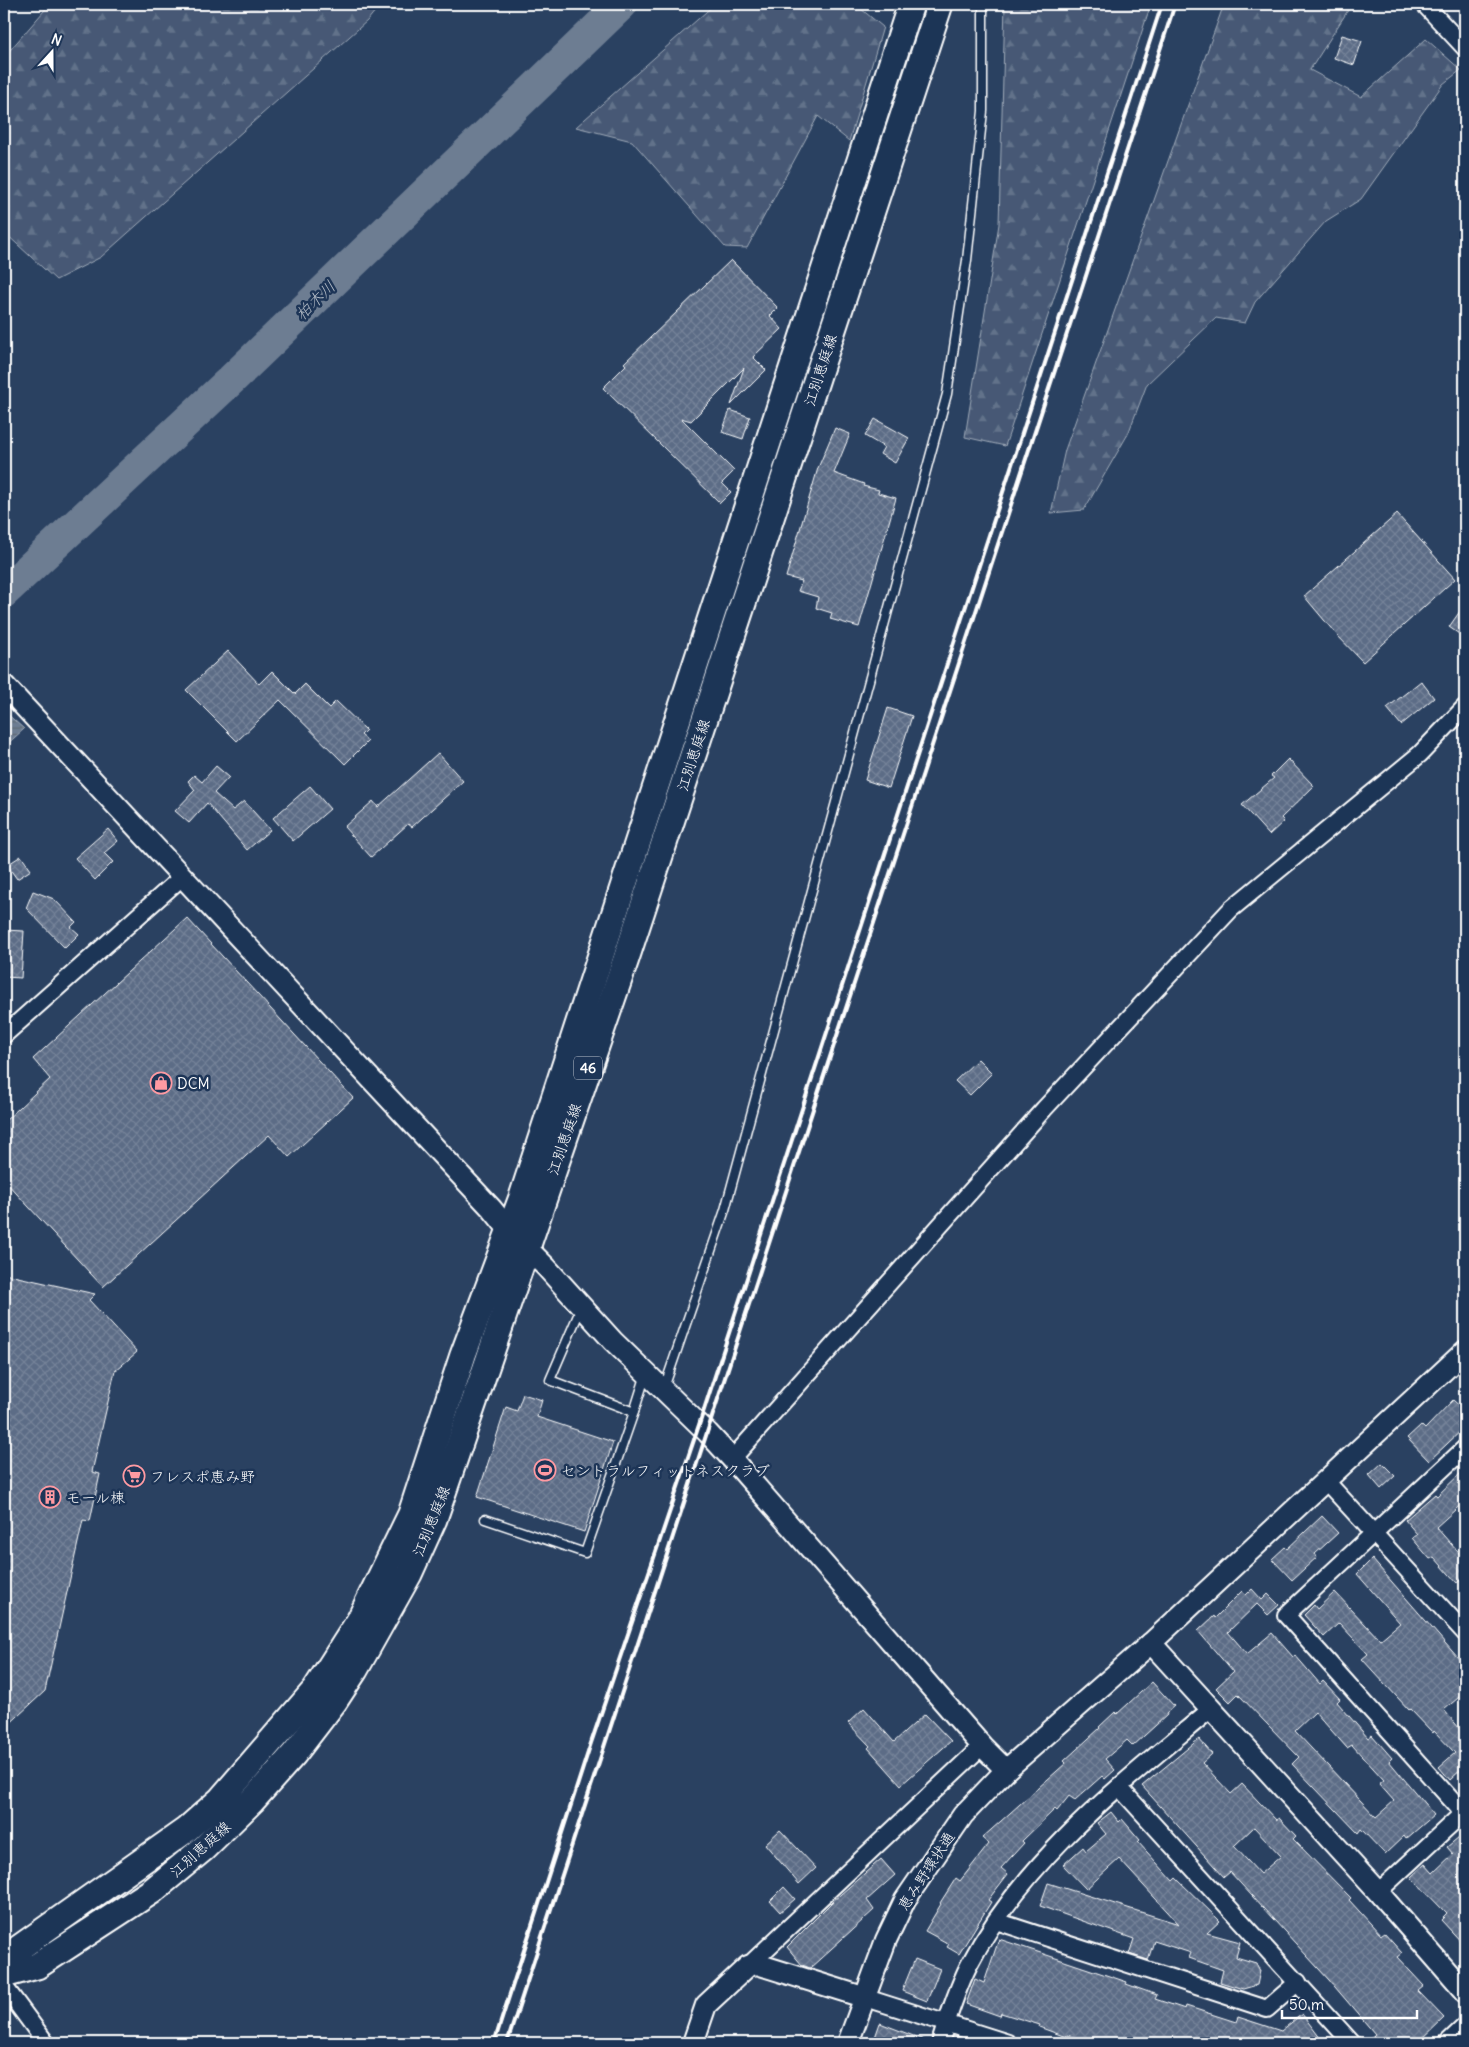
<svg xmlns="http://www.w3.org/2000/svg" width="1469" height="2047" font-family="Delius,'Klee One',sans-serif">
<defs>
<pattern id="forest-firs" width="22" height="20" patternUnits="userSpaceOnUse" patternTransform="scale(1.25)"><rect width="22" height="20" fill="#465975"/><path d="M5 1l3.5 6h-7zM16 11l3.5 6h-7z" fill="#62728a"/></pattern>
<pattern id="water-rules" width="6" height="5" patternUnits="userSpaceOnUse" patternTransform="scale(1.25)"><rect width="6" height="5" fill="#6d7d92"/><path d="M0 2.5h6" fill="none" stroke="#5e6772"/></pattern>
<pattern id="building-cross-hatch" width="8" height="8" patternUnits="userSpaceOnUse" patternTransform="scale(1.25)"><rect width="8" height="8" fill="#5b6c86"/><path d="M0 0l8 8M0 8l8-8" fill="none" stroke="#748298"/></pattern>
</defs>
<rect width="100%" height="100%" fill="#2a4161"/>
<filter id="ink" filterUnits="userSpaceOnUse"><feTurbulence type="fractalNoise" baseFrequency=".02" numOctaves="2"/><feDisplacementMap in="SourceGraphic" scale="10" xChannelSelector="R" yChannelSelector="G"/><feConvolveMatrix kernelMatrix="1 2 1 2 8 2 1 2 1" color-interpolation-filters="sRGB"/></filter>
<g filter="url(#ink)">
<g fill="url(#forest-firs)" stroke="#a2acba">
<polygon points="50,4 381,4 367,21 101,257 56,280 4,232 4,57"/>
<polygon points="715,4 855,4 883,27 849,141 818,116 747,248 725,247 632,141 576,127"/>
<polygon points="1005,4 1151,4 1005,446 965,437 999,224"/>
<polygon points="1224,4 1352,4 1310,70 1361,97 1426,39 1461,70 1443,84 1361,199 1326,221 1255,302 1245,323 1216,318 1147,384 1128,434 1084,510 1051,513 1065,450"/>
</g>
<polygon fill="url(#water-rules)" stroke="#a7b1be" points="4,711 24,729 4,747"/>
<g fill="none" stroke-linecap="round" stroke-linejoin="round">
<polyline stroke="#6d7d92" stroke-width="32" points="4,592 231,380 622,4"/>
</g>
<g fill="url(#building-cross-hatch)" stroke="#fff" fill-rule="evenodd">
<polygon points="1342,35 1362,41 1354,65 1334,58"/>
<polygon points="731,260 778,308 770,316 782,329 753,357 766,370 731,405 744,368 691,421 681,418 734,471 722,483 731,492 720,503 603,388 626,365 624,363"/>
<polygon points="730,410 750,417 743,439 722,432"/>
<polygon points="875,419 909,438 895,463 880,454 884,447 865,436"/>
<polygon points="835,428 850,434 834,473 864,484 863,486 879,490 878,493 896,498 859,627 830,619 832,613 816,608 818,597 798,591 802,581 786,577 818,468"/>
<polygon points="1397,514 1455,579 1363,662 1335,633 1304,596"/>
<polygon points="1465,604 1465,638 1449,627"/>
<polygon points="228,651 259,684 272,671 295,694 305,684 329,708 336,701 366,730 361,735 368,741 345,764 280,700 237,741 186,690"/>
<polygon points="1421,681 1434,698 1401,725 1387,708"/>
<polygon points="888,708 912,716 889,788 865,780"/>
<polygon points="438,753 463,781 412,827 408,824 371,857 344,827 373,801 378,807"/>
<polygon points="1288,759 1314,786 1281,818 1284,821 1269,835 1242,805 1274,778 1271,776"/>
<polygon points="216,766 229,777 214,793 233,810 244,801 270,830 247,850 207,803 189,823 175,811 195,790 188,781 194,775 202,782"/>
<polygon points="310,786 330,809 293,841 273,818"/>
<polygon points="108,829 118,841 104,853 113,862 95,880 75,858"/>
<polygon points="21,856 31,870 17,879 7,865"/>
<polygon points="33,891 54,899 76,922 71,927 79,934 65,948 26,908"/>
<polygon points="187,918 353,1098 289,1157 269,1135 103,1287 4,1180 4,1122 50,1079 33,1059"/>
<polygon points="4,930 24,931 21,978 4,977"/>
<polygon points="978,1059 992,1073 970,1095 955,1081"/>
<polygon points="4,1274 95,1294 89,1300 137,1352 115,1371 92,1472 100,1474 90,1521 83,1520 45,1691 4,1729"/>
<polygon points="523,1394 542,1400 537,1417 613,1442 584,1532 477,1497 506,1407 517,1411"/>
<polygon points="1453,1400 1465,1411 1465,1427 1429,1461 1407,1438 1421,1425 1425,1429"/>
<polygon points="1382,1463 1395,1476 1381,1489 1369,1475"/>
<polygon points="1465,1469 1465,1501 1436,1527 1465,1560 1465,1576 1457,1583 1434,1557 1430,1559 1412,1538 1417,1534 1405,1520 1435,1494 1437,1496"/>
<polygon points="1322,1516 1338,1533 1315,1554 1317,1557 1292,1580 1272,1559 1285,1547 1287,1549"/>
<polygon points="1372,1559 1465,1666 1465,1692 1444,1710 1465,1735 1465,1766 1450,1780 1439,1767 1455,1753 1434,1731 1433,1733 1410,1709 1409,1710 1362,1659 1368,1654 1339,1623 1324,1637 1304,1615 1314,1605 1317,1609 1335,1592 1380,1640 1400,1623 1357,1574"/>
<path d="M1252,1589L1262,1600L1268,1594L1279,1605L1268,1615L1257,1604L1228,1632L1247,1654L1272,1633L1293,1657L1295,1655L1320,1684L1323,1681L1340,1699L1337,1702L1368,1738L1372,1735L1392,1758L1389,1761L1434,1815L1406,1839L1404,1836L1385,1854L1361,1829L1358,1833L1292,1764L1299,1757L1238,1694L1230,1702L1216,1688L1233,1672L1198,1631L1214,1616L1215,1618L1242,1591L1246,1595ZM1315,1712L1347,1748L1352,1745L1384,1780L1379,1784L1394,1801L1376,1817L1295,1731Z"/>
<polygon points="1152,1682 1174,1706 1166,1713 1167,1715 1133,1746 1127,1740 1105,1759 1115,1770 1105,1779 1102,1776 1075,1800 1069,1796 1057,1811 1055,1809 1022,1841 1024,1843 1001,1868 1008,1874 988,1900 991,1902 959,1954 947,1947 949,1944 925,1931 941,1904 940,1903 956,1878 960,1881 989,1844 982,1838 1066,1763 1064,1761 1100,1728 1099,1727 1115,1712 1117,1714"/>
<polygon points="864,1708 894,1742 925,1714 951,1741 901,1785 868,1748 870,1746 848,1723"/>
<path d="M1199,1739L1212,1754L1202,1763L1231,1794L1242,1784L1276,1820L1279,1818L1296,1836L1293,1839L1351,1898L1349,1900L1381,1935L1384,1933L1402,1953L1397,1957L1424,1986L1418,1991L1444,2018L1418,2043H1365L1375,2034L1329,1980L1230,1872L1224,1877L1142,1786ZM1254,1827L1281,1856L1260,1874L1234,1846Z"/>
<polygon points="1111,1812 1119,1822 1122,1819 1140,1840 1138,1842 1173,1881 1176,1878 1220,1921 1207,1933 1240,1942 1236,1957 1256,1963 1260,1971 1257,1985 1243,1989 1220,1982 1223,1970 1189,1958 1191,1953 1154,1941 1148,1960 1129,1954 1134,1939 1040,1906 1048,1883 1179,1924 1119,1859 1086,1889 1063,1865 1083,1847 1086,1851 1106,1834 1097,1823"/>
<polygon points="780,1830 816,1868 799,1884 765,1844"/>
<polygon points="1459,1837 1465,1842 1465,1946 1441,1920 1447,1914 1411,1877 1425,1864 1433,1873 1453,1854 1447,1847"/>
<polygon points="881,1859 895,1875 867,1900 874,1910 810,1968 802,1965 787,1947 833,1901"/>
<polygon points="784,1887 795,1899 780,1912 770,1901"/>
<polygon points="999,1939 1127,1982 1126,1984 1157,1995 1155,1999 1185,2009 1186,2006 1236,2022 1238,2017 1281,2031 1302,2014 1324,2043 1094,2043 1067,2035 1066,2037 1039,2027 1040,2025 1001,2013 1000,2016 966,2004 975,1979 984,1983"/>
<polygon points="915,1959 940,1969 927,2001 902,1991"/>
<polygon points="880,2023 929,2042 929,2043 873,2043"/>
</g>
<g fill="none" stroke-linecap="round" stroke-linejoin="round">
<g stroke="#fff" stroke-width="11">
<g id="service">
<polyline points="581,1308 550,1380 634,1412 646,1374"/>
<polyline points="664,1388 725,1210 947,394 967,260 983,111 983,5 981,4"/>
<polyline points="485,1519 585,1553 634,1412"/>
</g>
</g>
<g stroke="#fff" stroke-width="20">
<g id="minor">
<polyline points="1424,4 1465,48"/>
<polyline points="4,1035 182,877"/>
<polyline points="1465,1448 1286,1615 1465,1815"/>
<polyline points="732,1459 1044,1109 1231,909 1420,754 1465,707"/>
<polyline points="1325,1480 1465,1633"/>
<polyline points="1119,1787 1352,2043"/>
<polyline points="1378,1892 1463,1813"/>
<polyline points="996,1921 1267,2009 1298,1982"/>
<polyline points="748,1966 982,1746"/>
<polyline points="4,1986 46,2043"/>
<polyline points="863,1997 1008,2043"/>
<path d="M940,2043C948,2017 957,1989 969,1965C1024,1859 1122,1784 1211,1709"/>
<polyline points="1447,2043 1465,2026"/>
</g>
</g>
<g stroke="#fff" stroke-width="24">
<g id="tertiary">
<polyline points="4,685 492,1209 509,1230 546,1267 613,1341 708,1433 732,1459 982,1746 1006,1770"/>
<polyline points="1151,1643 1378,1892 1465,1992"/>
<polyline points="693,2043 706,2005 748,1966 757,1964 863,1997"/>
<polyline points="848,2043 886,1940 905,1900 963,1815 1006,1770 1151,1643 1465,1351"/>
</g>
</g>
<g stroke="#fff" stroke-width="29">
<g id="primary">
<polyline points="4,1968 19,1948 186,1830 221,1799 315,1690 359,1621 411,1514 463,1355 522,1197 911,4"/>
<polyline points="4,1975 37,1966 152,1891 204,1848 252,1801 294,1754 334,1702 355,1670 409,1574 434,1519 626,959 940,4"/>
</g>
</g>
<use href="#service" stroke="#1d3557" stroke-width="8"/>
<use href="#minor" stroke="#1d3557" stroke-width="16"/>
<use href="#tertiary" stroke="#1d3557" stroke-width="20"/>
<use href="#primary" stroke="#1d3557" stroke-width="25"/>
<g stroke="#fff" stroke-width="4">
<polyline points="494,2043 591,1743 699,1425 1162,4"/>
<polyline points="507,2043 1175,4"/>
</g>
</g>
</g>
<defs>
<g id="shop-ring" transform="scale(1.125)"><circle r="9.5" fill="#1d3557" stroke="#ff9aa2" stroke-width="1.5"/><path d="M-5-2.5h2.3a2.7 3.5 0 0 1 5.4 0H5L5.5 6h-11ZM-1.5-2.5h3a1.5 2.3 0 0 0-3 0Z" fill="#ff9aa2"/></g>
<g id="stadium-ring" transform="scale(1.125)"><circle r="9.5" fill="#1d3557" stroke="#ff9aa2" stroke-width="1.5"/><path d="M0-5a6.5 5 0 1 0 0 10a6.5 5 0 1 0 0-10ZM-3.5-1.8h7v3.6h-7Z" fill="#ff9aa2"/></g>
<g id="supermarket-ring" transform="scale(1.125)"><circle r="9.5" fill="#1d3557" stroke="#ff9aa2" stroke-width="1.5"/><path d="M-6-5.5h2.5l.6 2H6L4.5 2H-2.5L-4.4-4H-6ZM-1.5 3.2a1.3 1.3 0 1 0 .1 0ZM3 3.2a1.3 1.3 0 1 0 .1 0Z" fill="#ff9aa2"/></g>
<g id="building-ring" transform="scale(1.125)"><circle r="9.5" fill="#1d3557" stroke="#ff9aa2" stroke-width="1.5"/><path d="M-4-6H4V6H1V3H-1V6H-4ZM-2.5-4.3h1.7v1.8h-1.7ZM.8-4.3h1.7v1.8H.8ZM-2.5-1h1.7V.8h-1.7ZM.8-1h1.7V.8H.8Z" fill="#ff9aa2"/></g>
</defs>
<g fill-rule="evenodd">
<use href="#shop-ring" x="161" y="1083"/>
<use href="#stadium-ring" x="545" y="1470"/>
<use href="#supermarket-ring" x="134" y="1476"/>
<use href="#building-ring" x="50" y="1497"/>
</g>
<g text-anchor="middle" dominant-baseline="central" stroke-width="5" stroke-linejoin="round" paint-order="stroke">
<rect fill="#1d3557" stroke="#bbc2cd" stroke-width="1" x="574" y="1056.5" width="28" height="23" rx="4"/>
<g font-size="14" font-weight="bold" fill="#fff">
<text x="588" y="1068">46</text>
</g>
<g font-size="15" fill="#fff" stroke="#1d3557">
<text transform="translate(820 370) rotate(-72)">江別恵庭線</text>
<text transform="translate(693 755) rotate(-72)">江別恵庭線</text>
<text transform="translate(564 1139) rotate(-71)">江別恵庭線</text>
<text transform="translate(431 1521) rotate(-68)">江別恵庭線</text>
<text transform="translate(200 1849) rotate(-42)">江別恵庭線</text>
<text transform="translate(926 1871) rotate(-57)">恵み野環状通</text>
</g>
<g font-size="15" fill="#fff" stroke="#1d3557" text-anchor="start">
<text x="177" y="1083">DCM</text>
<text x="561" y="1470">セントラルフィットネスクラブ</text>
<text x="150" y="1476">フレスポ恵み野</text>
<text x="66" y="1497">モール棟</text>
</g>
<g font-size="16" font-style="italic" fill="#b6bec8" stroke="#1d3557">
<text transform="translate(315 300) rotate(-44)">柏木川</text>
</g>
</g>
<rect width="1469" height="2047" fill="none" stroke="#1d3557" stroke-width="20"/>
<rect x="10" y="10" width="1449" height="2027" fill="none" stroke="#fff" stroke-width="2" filter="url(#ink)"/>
<g transform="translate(52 52) rotate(21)" stroke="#1d3557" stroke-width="4" paint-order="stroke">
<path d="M0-4L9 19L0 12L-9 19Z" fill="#ffffff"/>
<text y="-8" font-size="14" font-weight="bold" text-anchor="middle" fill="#ffffff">N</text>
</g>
<path d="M1282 2010v8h135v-8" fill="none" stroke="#ffffff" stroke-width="2.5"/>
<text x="1289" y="2010" font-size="15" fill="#ffffff" stroke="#1d3557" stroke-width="4" paint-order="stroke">50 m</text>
</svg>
